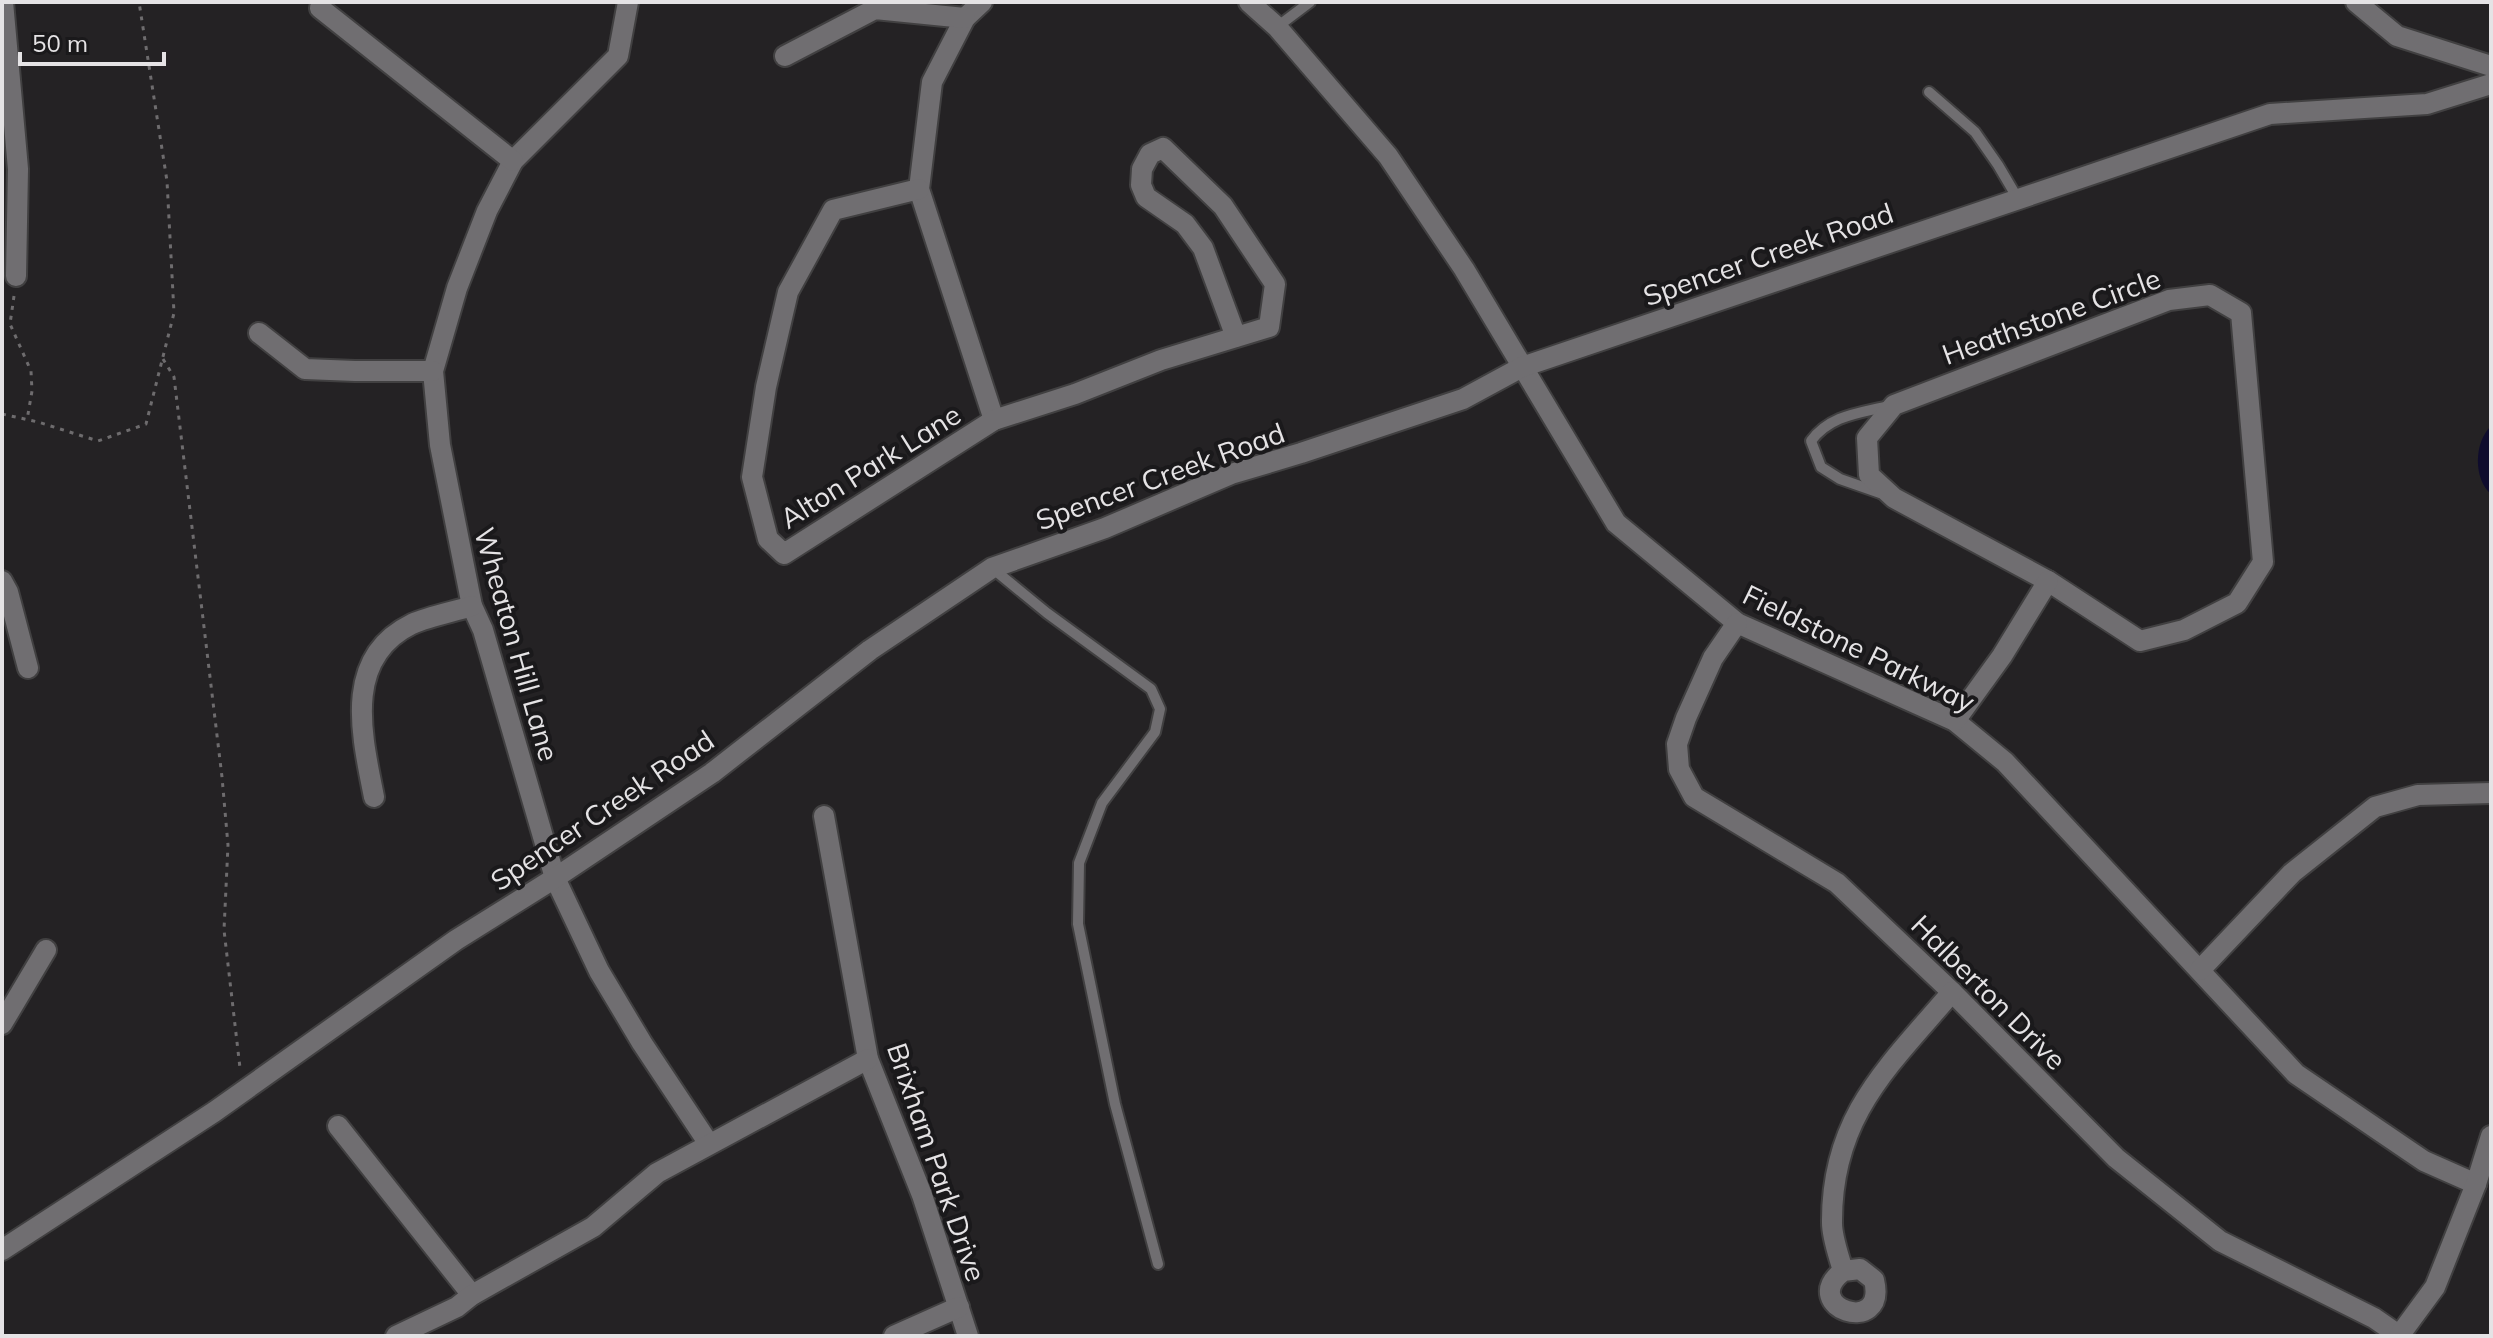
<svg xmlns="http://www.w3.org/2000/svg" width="2493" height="1338" font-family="Mulish,sans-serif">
<rect width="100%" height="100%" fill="#242224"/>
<path fill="#0f0c2d" d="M2491,426V494C2473,479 2474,442 2491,426Z"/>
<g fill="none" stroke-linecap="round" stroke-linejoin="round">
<g stroke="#414041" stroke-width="14">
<g id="service">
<polyline points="1277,27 1310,2"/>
<polyline points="1929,92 1975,132 1998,165 2018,199"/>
<path d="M1880,493L1840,479L1821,467L1811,441C1830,415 1860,413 1888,406"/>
<polyline points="992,568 1047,613 1151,689 1160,709 1155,732 1102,803 1079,863 1078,924 1115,1104 1158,1264"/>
</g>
</g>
<g stroke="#414041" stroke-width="24">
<g id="minor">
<polyline points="3,2 18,169 16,276"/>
<polyline points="628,2 618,56 513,161 487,211 457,288 433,371 440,445 472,606 483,630 555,878 599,971 642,1043 709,1144"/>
<polyline points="982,2 965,18 932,82 919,189 994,420"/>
<polyline points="1249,2 1277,27 1388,156 1464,269 1616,523 1737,623 1955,721 2005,762 2296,1074 2424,1161 2476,1184"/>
<polyline points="2356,2 2397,36 2491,66"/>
<polyline points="320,8 513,161"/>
<polyline points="785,56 875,9 965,18"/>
<polyline points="919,189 833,210 788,292 766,387 752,477 768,539 784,554 994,420 1075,394 1161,360 1269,327 1275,284 1223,206 1163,148 1150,154 1142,169 1141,185 1146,197 1185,224 1203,248 1236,337"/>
<polygon points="2210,295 2241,313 2263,562 2237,603 2184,630 2140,641 2048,581 1894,498 1869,475 1867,438 1894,405 2169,300"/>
<polyline points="259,333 305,369 355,371 433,371"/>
<polyline points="2,581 8,592 28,668"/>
<polyline points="1737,623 1713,658 1686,718 1677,744 1679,769 1694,797 1837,883 1952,992 2116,1158 2220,1241 2374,1318 2400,1336"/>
<polyline points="1955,721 2002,656 2048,581"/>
<path d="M374,797C362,736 342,658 412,624C430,616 453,612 472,606"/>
<polyline points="824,816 868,1059 922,1195 968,1336"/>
<polyline points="2200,970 2292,873 2375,807 2418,795 2491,793"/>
<polyline points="2,1024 46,950"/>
<polyline points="338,1126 472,1295"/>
<polyline points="2,1250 214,1112 456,940 555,878 712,773 870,650 992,568 1105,528 1231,474 1301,453 1463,399 1522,367 2270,114 2427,104 2491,84"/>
<path d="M1843,1271C1797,1307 1888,1338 1874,1280L1860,1269L1843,1271C1839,1256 1832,1238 1832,1223C1831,1117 1888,1067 1952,992"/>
<polyline points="396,1336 457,1307 472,1295 593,1227 657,1173 868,1059"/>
<polyline points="894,1336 959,1307"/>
<polyline points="2399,1336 2435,1287 2476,1184 2491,1136"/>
</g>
</g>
<g stroke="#6e6c6e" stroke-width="3" stroke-dasharray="4 6" stroke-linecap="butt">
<polyline points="14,296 10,324 31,371 32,391 27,420"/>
<polyline points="163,359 174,377 222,777 228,845 224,930 240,1068"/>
<polyline points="2,414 38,422 98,441 146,424 174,313 167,181 139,2"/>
</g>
<use href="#service" stroke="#706e71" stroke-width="10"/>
<use href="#minor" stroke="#706e71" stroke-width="20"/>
</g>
<g text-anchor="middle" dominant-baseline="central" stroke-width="8" stroke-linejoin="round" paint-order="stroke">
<g font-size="28" fill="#e5e3e5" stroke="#1a191b">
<text transform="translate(1768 254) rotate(-19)">Spencer Creek Road</text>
<text transform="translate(2051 316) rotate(-20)">Heathstone Circle</text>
<text transform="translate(870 466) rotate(-32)">Alton Park Lane</text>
<text transform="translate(1160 476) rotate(-20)">Spencer Creek Road</text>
<text transform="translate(517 644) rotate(74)">Wheaton Hill Lane</text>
<text transform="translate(1859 648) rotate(26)">Fieldstone Parkway</text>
<text transform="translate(602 810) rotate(-34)">Spencer Creek Road</text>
<text transform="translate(1989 992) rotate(45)">Halberton Drive</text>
<text transform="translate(937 1162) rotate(71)">Brixham Park Drive</text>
</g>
</g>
<rect width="2493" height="1338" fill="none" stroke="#e5e3e5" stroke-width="8"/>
<path d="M20 52v12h144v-12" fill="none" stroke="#e5e3e5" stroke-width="4"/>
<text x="32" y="52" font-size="24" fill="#e5e3e5" stroke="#1a191b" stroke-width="6" paint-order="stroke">50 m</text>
</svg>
